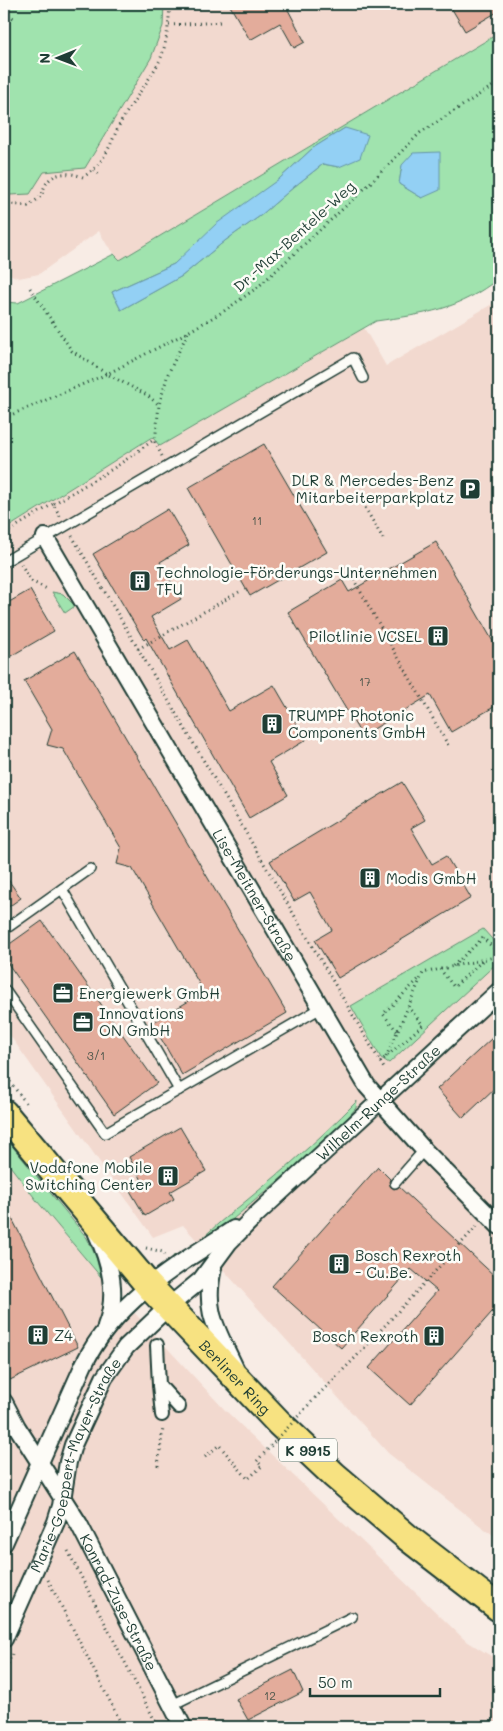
<svg xmlns="http://www.w3.org/2000/svg" width="503" height="1731" font-family="Mali,sans-serif">
<rect width="100%" height="100%" fill="#f8ece5"/>
<filter id="ink" filterUnits="userSpaceOnUse"><feTurbulence type="fractalNoise" baseFrequency=".02" numOctaves="2"/><feDisplacementMap in="SourceGraphic" scale="10" xChannelSelector="R" yChannelSelector="G"/><feConvolveMatrix kernelMatrix="1 2 1 2 8 2 1 2 1" color-interpolation-filters="sRGB"/></filter>
<g filter="url(#ink)">
<g fill="#f2d9cf">
<polygon points="4,4 499,4 499,33 120,260 107,245 99,231 39,274 19,278 4,272"/>
<polygon points="499,300 499,1539 482,1527 388,1453 183,1225 153,1237 4,1027 4,530 153,437 160,446 364,328 386,366"/>
<polygon points="4,1158 37,1201 101,1277 225,1410 465,1640 499,1661 499,1727 4,1727"/>
</g>
<g fill="#a0e3ae" stroke="#609071" fill-rule="evenodd">
<polygon points="4,4 164,4 163,26 151,58 85,168 44,172 30,194 10,195 4,189"/>
<path d="M499,33V278C459,310 425,314 376,321L160,446L152,437L4,530V302L18,303L114,254L120,260ZM345,128L339,167L323,164L295,186L260,216L226,240L182,276L121,310L112,292L174,264L279,179L313,148ZM402,166L422,198L399,184Z"/>
<polygon points="52,592 63,594 75,606 65,613"/>
<polygon points="483,929 499,947 499,961 389,1063 381,1058 351,1006"/>
<path d="M357,1101L356,1108L343,1123L291,1170L201,1246L175,1263L173,1256C192,1250 209,1231 225,1218C271,1181 316,1143 357,1101Z"/>
<polygon points="4,1136 87,1238 96,1257 101,1277 37,1201 4,1158"/>
</g>
<g fill="#93d0f4" stroke="#6595a7">
<polygon points="345,128 368,135 360,158 339,167 323,164 295,186 260,216 226,240 182,276 121,310 112,292 174,264 216,224 279,179 313,148"/>
<polygon points="440,152 440,190 422,198 399,184 402,165 413,153"/>
</g>
<g fill="#e3ac9b" stroke="#1f3d34">
<polygon points="229,4 285,4 305,42 294,48 280,23 250,40"/>
<polygon points="449,4 499,4 499,11 465,31"/>
<polygon points="264,444 327,552 250,596 188,488"/>
<polygon points="168,509 189,545 160,562 181,599 151,617 170,650 188,640 229,711 274,685 306,740 269,762 288,795 249,818 146,638 144,640 93,554"/>
<polygon points="436,542 499,652 499,704 451,732 430,695 362,736 288,612 342,580 349,592"/>
<polygon points="30,590 54,631 4,660 4,605"/>
<polygon points="75,651 287,1013 182,1075 152,1023 204,992 132,868 117,864 121,848 63,749 47,745 52,729 24,681"/>
<polygon points="402,782 425,820 411,828 432,864 446,856 471,898 338,978 315,940 332,930 310,892 294,901 270,861"/>
<polygon points="4,874 21,898 4,910"/>
<polygon points="42,921 157,1083 114,1114 4,958 4,948"/>
<polygon points="492,1038 499,1045 499,1084 463,1118 437,1089"/>
<polygon points="180,1127 206,1171 170,1192 174,1199 145,1216 129,1189 143,1182 129,1157"/>
<polygon points="378,1167 390,1179 389,1182 391,1187 394,1189 399,1187 499,1280 499,1304 410,1405 369,1368 437,1291 411,1269 341,1348 272,1286"/>
<polygon points="4,1203 78,1347 10,1380 4,1367"/>
<polygon points="293,1670 303,1692 248,1720 236,1699"/>
</g>
<g fill="none" stroke-linecap="round" stroke-linejoin="round">
<g stroke="#1f3d34" stroke-width="12">
<g id="service">
<polyline points="4,562 353,358 363,378"/>
<polyline points="62,889 179,1090 321,1008"/>
<polyline points="4,930 90,869"/>
<polyline points="4,989 105,1133 179,1090"/>
<polyline points="395,1183 424,1150"/>
<polyline points="172,1705 352,1617"/>
</g>
</g>
<g stroke="#1f3d34" stroke-width="16">
<g id="pedestrian">
<polyline points="157,1345 159,1385 179,1407"/>
<polyline points="159,1385 162,1415"/>
</g>
</g>
<g stroke="#1f3d34" stroke-width="20">
<g id="minor">
<path id="s1" d="M45,537L367,1086L424,1150L499,1226"/>
<path d="M97,1234C110,1262 119,1295 106,1326"/>
<path d="M213,1268C203,1312 217,1329 235,1368"/>
<path id="s2" d="M4,1402L17,1427L79,1524L183,1727"/>
<path d="M4,1543L84,1364C115,1301 177,1265 234,1229"/>
<path id="s3" d="M4,1639L56,1522L61,1506L68,1462L73,1445L104,1378L126,1347L168,1307L201,1280L229,1242L257,1214L499,991"/>
</g>
</g>
<g stroke="#1f3d34" stroke-width="30">
<g id="primary">
<path id="s4" d="M4,1113L149,1286L279,1423L334,1475L407,1537L499,1608"/>
</g>
</g>
<g stroke="#1f3d34" stroke-width="3" stroke-dasharray="1 4" stroke-linecap="butt">
<polyline points="4,12 15,19"/>
<polyline points="169,25 222,22"/>
<polyline points="94,170 102,176"/>
<path d="M4,199L11,204L28,206C32,203 37,200 40,197C43,194 43,189 45,186C52,171 70,172 83,177C110,160 110,139 125,115C136,97 150,79 160,60C167,44 169,21 170,4"/>
<polyline points="30,288 72,351 107,374 147,395 159,405"/>
<polyline points="4,418 107,374 188,332 224,311 258,287 360,193 420,133 499,82"/>
<polyline points="162,456 155,442 159,405 168,374 188,332"/>
<polyline points="360,499 385,542"/>
<polyline points="60,516 53,504 114,468 155,439"/>
<polyline points="72,536 385,1070"/>
<polyline points="11,546 4,534 53,504"/>
<polyline points="21,564 31,581 47,589"/>
<polyline points="346,566 448,745"/>
<polyline points="138,649 239,592"/>
<polyline points="453,966 483,938 499,953"/>
<polyline points="440,969 454,987 483,960"/>
<polyline points="397,1031 383,1014 420,978"/>
<polyline points="386,1057 423,973 499,956"/>
<polyline points="380,1062 423,1025 408,1007"/>
<polyline points="4,1074 26,1103"/>
<polyline points="146,1248 163,1252 165,1255"/>
<polyline points="315,1398 355,1358 477,1226"/>
<polyline points="205,1457 219,1445 248,1479 262,1466 257,1461"/>
<polyline points="158,1466 163,1428"/>
<polyline points="68,1551 158,1727"/>
<polyline points="48,1580 123,1727"/>
<polyline points="4,1673 12,1654"/>
<polyline points="128,1727 134,1724 137,1727"/>
</g>
<use href="#service" stroke="#fdfcf7" stroke-width="9"/>
<use href="#pedestrian" stroke="#fdfcf7" stroke-width="12"/>
<use href="#minor" stroke="#fdfcf7" stroke-width="16"/>
<use href="#primary" stroke="#f7e281" stroke-width="26"/>
<polyline stroke="#1f3d34" stroke-width="3" stroke-dasharray="1 4" stroke-linecap="butt" points="257,1461 315,1398"/>
</g>
</g>
<defs>
<g id="parking-square" transform="scale(1.125)"><rect x="-9" y="-9" width="18" height="18" rx="4" fill="#1f3d34" stroke="#fdfcf7"/><path d="M-3.5-5.5H1a3.5 3.5 0 0 1 0 7H-1V5.5H-3.5ZM-1-3.4V-.6H.8a1.4 1.4 0 0 0 0-2.8Z" fill="#fff"/></g>
<g id="building-square" transform="scale(1.125)"><rect x="-9" y="-9" width="18" height="18" rx="4" fill="#1f3d34" stroke="#fdfcf7"/><path d="M-4-6H4V6H1V3H-1V6H-4ZM-2.5-4.3h1.7v1.8h-1.7ZM.8-4.3h1.7v1.8H.8ZM-2.5-1h1.7V.8h-1.7ZM.8-1h1.7V.8H.8Z" fill="#fff"/></g>
<g id="office-square" transform="scale(1.125)"><rect x="-9" y="-9" width="18" height="18" rx="4" fill="#1f3d34" stroke="#fdfcf7"/><path d="M-6-3h4V-5.5h4V-3h4V5H-6ZM-1-4.5V-3h2v-1.5ZM-6 0V1H6V0Z" fill="#fff"/></g>
</defs>
<g fill-rule="evenodd">
<use href="#parking-square" x="470" y="489"/>
<use href="#building-square" x="140" y="581"/>
<use href="#building-square" x="438" y="636"/>
<use href="#building-square" x="272" y="724"/>
<use href="#building-square" x="370" y="878"/>
<use href="#office-square" x="63" y="993"/>
<use href="#office-square" x="83" y="1022"/>
<use href="#building-square" x="168" y="1176"/>
<use href="#building-square" x="339" y="1264"/>
<use href="#building-square" x="38" y="1335"/>
<use href="#building-square" x="434" y="1336"/>
</g>
<g text-anchor="middle" dominant-baseline="central" stroke-width="5" stroke-linejoin="round" paint-order="stroke">
<g font-size="12" fill="#50594e">
<text x="257" y="520">11</text>
<text x="365" y="681">17</text>
<text x="96" y="1055">3/1</text>
<text x="270" y="1695">12</text>
</g>
<rect fill="#fdfcf7" stroke="#62766e" stroke-width="1" x="279" y="1438.5" width="58" height="23" rx="4"/>
<g font-size="14" font-weight="bold" fill="#1f3d34">
<text x="308" y="1450">K 9915</text>
</g>
<g font-size="15" fill="#1f3d34" stroke="#fdfcf7">
<text transform="translate(294 236) rotate(-42)">Dr.-Max-Bentele-Weg</text>
<text stroke="none"><textPath href="#s1" startOffset="415">Lise-Meitner-Straße</textPath></text>
<text stroke="none"><textPath href="#s3" startOffset="671">Wilhelm-Runge-Straße</textPath></text>
<text stroke="none"><textPath href="#s4" startOffset="351">Berliner Ring</textPath></text>
<text stroke="none"><textPath href="#s3" startOffset="189">Marie-Goeppert-Mayer-Straße</textPath></text>
<text stroke="none"><textPath href="#s2" startOffset="231">Konrad-Zuse-Straße</textPath></text>
</g>
<g font-size="15" fill="#1f3d34" stroke="#fdfcf7" text-anchor="start">
<text x="454" y="480" text-anchor="end">DLR &amp; Mercedes-Benz<tspan x="454" dy="17">Mitarbeiterparkplatz</tspan></text>
<text x="156" y="572">Technologie-Förderungs-Unternehmen<tspan x="156" dy="17">TFU</tspan></text>
<text x="422" y="636" text-anchor="end">Pilotlinie VCSEL</text>
<text x="288" y="715">TRUMPF Photonic<tspan x="288" dy="17">Components GmbH</tspan></text>
<text x="386" y="878">Modis GmbH</text>
<text x="79" y="993">Energiewerk GmbH</text>
<text x="99" y="1013">Innovations<tspan x="99" dy="17">ON GmbH</tspan></text>
<text x="152" y="1167" text-anchor="end">Vodafone Mobile<tspan x="152" dy="17">Switching Center</tspan></text>
<text x="355" y="1255">Bosch Rexroth<tspan x="355" dy="17">- Cu.Be.</tspan></text>
<text x="54" y="1335">Z4</text>
<text x="418" y="1336" text-anchor="end">Bosch Rexroth</text>
</g>
</g>
<rect width="503" height="1731" fill="none" stroke="#fdfcf7" stroke-width="20"/>
<rect x="10" y="10" width="483" height="1711" fill="none" stroke="#1f3d34" stroke-width="2" filter="url(#ink)"/>
<g transform="translate(58 58) rotate(269)" stroke="#fdfcf7" stroke-width="4" paint-order="stroke">
<path d="M0-4L9 19L0 12L-9 19Z" fill="#1f3d34"/>
<text y="-8" font-size="14" font-weight="bold" text-anchor="middle" fill="#1f3d34">N</text>
</g>
<path d="M310 1688v8h130v-8" fill="none" stroke="#1f3d34" stroke-width="2.5"/>
<text x="318" y="1688" font-size="15" fill="#1f3d34" stroke="#fdfcf7" stroke-width="4" paint-order="stroke">50 m</text>
</svg>
